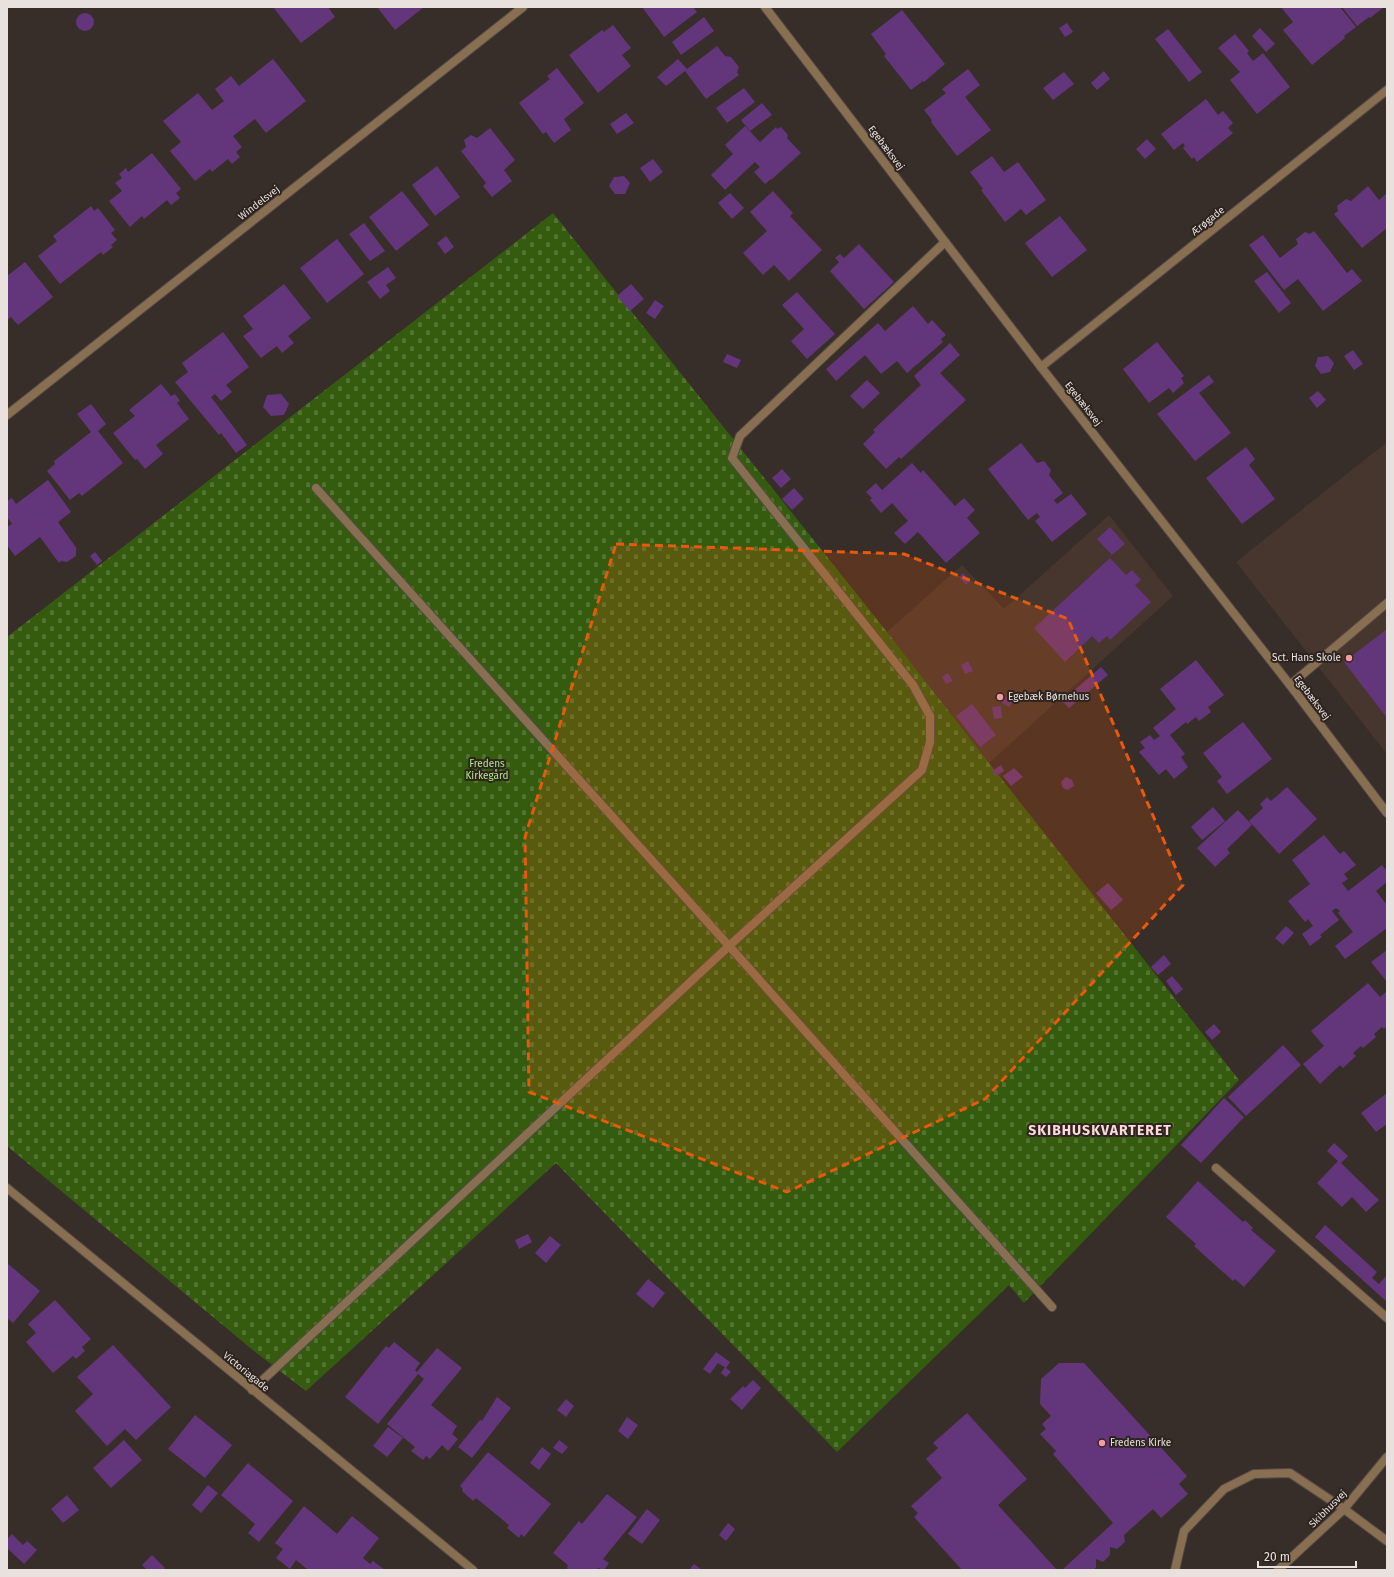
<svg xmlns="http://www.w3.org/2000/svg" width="1394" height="1577" font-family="'Fira Sans',sans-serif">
<defs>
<pattern id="cemetery-stones" width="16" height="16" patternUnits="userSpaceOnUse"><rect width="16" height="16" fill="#355c0e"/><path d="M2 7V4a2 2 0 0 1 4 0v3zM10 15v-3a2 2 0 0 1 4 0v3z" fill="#527331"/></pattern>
</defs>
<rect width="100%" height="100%" fill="#382e29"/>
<g fill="#47362e">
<polygon points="1387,442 1387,754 1236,562"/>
<polygon points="1109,515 1173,596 989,763 887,632 962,565 1004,609"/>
</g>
<polygon fill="url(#cemetery-stones)" points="553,213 887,632 989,763 1239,1080 1024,1303 1009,1285 837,1452 556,1163 306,1391 254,1351 7,1146 7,637"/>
<g fill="#63357b">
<polygon points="273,7 328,7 335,17 301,43"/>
<polygon points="377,7 424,7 395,30"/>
<polygon points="642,7 693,7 697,12 664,37"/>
<polygon points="1281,7 1340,7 1356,27 1344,36 1345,38 1312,65 1283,30 1293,22"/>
<polygon points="1342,7 1384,7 1370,18 1369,17 1357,26"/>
<polygon points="902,10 945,64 924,82 923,81 911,90 884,56 886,54 871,34"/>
<circle cx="85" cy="22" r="9"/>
<polygon points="704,17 714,31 681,55 672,42"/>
<polygon points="1067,23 1073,32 1065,37 1059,28"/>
<polygon points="613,25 631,48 622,55 631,66 598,93 569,55 602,30 604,32"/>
<polygon points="1260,28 1275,44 1266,52 1252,36"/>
<polygon points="1168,29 1202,72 1189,82 1155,39"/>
<polygon points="1235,34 1249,51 1247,53 1253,61 1263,53 1290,87 1257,114 1230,80 1240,72 1218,48"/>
<polygon points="717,46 725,56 731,57 739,67 737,72 739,75 706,99 685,71 666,86 657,77 678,59 687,69"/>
<polygon points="273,59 306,101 266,133 255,119 233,136 242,147 236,152 240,157 232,164 228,159 212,172 210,169 195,181 170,151 181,142 163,121 198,93 212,110 224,101 215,89 231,76 239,86"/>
<polygon points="557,68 584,103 564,119 571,130 554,143 546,132 543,134 519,103 550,79 547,76"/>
<polygon points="968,69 980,85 965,97 991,130 957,156 931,122 932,120 924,110 946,93 942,89"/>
<polygon points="1104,71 1110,79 1097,90 1091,83"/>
<polygon points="1064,72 1074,84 1053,100 1043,88"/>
<polygon points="744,88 755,102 727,123 716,108"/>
<polygon points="1206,99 1218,115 1223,111 1233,123 1228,128 1233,133 1197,162 1194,157 1192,159 1183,148 1185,146 1183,143 1174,150 1161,134"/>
<polygon points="762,103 772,115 750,131 741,120"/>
<polygon points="626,113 634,123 617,134 610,124"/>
<polygon points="745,126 760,142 776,127 777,129 781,127 788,135 787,138 801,153 771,180 771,179 765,184 754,172 760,167 755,162 725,190 711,175 733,154 725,145"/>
<polygon points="490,128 515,160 504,170 512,181 492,197 483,186 486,183 461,151 466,147 464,140 471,135 477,138"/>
<polygon points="1147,139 1156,149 1145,159 1136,149"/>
<polygon points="152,153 181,189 176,193 180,198 171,205 167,200 144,219 142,216 130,227 109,201 122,191 115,183 122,178 119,174 126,168 128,172"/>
<polygon points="992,156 1004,172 1018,162 1046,200 1026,215 1021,209 1005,222 981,190 983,189 970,172"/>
<polygon points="653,159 663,172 650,182 640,168"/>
<polygon points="437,166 460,197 435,216 412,185"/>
<polygon points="624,176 630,183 625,194 615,194 609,186 614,177"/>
<polygon points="1368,186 1379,200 1387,193 1387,228 1362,248 1334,214 1338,211 1337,206 1346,199 1351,201"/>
<polygon points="402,191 429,225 396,251 369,217"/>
<polygon points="773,191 793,213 790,216 822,250 789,281 774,265 763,275 743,253 767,231 750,212"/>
<polygon points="730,193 744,208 732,219 718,203"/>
<polygon points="91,206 94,211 98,208 115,230 111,233 117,240 111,245 113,247 103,255 101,252 60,284 38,256 57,241 53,236"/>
<polygon points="1060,216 1087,250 1052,277 1025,243"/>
<polygon points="364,223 385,251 370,261 349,234"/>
<polygon points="1314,231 1347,273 1352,269 1362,281 1323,311 1298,279 1284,290 1249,245 1263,235 1280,258 1298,244 1296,239 1305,232 1310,234"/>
<polygon points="446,236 454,247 445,254 437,243"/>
<polygon points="337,239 364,274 327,303 300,268"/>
<polygon points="859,244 894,282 864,309 830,271 839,262 835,258 840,254 844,258"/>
<polygon points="25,262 53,297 18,325 11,317 7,320 7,276"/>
<polygon points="388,267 396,278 386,285 390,291 380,299 367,282"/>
<polygon points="1267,272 1291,303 1279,313 1254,281"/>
<polygon points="284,284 311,318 288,336 294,343 282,353 277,346 261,358 243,336 253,329 243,316"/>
<polygon points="631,284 644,299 630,311 617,296"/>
<polygon points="797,292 835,334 807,359 791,341 804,329 782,305"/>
<polygon points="655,300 664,306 655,319 646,313"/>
<polygon points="913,306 928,324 932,320 946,335 941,339 943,342 907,373 897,361 881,374 865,355 836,381 826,369 878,323 885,331"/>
<polygon points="223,332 249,367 226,385 232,392 221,401 215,394 211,397 247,445 236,453 221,433 219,435 175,382 188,372 182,363"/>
<polygon points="1157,342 1184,376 1181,378 1184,383 1173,393 1169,388 1149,403 1123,369"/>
<polygon points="950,343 960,355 940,373 966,400 901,459 899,457 886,469 863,444 875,432 873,430 921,385 914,376"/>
<polygon points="1353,350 1363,364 1354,370 1344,356"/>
<polygon points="727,354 741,360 737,368 723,362"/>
<polygon points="1328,356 1334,363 1330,372 1321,374 1315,366 1318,357"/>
<polygon points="1209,375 1214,382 1199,393 1231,433 1195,461 1157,414"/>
<polygon points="867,380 880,393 863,409 850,396"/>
<polygon points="161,384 171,396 175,394 180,401 177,403 189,419 156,445 163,454 145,469 137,459 135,460 113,433 135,416 129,410"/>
<polygon points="1318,391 1326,400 1317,408 1309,398"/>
<polygon points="281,394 289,404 284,415 271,416 263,407 267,395"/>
<polygon points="91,404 106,424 98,431 123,463 82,496 79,493 70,500 47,471 55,464 54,461 91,432 77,414"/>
<polygon points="1021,443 1037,463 1044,461 1051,470 1049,475 1063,493 1054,500 1057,504 1071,494 1087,514 1052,542 1035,521 1040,517 1037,513 1028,520 988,469"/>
<polygon points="1246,447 1255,459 1249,465 1275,499 1242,524 1206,478"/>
<polygon points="912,463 921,473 923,470 955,506 964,498 975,510 967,518 980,533 946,563 918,532 905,544 894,533 908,521 892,503 881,513 870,500 872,498 866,492 876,483 882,490"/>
<polygon points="782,469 791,479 781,488 772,478"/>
<polygon points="48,480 71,512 58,522 77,549 76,549 76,556 67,562 61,561 59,563 40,537 15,556 7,545 7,527 12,524 7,517 7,501 12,498 16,504"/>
<polygon points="794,488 804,499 792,510 782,499"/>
<polygon points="1110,527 1125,544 1112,555 1097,539"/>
<polygon points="95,552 102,561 97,565 90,556"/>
<polygon points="1110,558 1126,575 1132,570 1141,580 1135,585 1151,602 1110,640 1107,636 1099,643 1092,636 1065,662 1034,628"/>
<polygon points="963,573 970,581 966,585 959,577"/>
<polygon points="1387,629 1387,718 1344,662"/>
<polygon points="1196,660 1224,695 1208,707 1211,712 1199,721 1196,717 1187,724 1186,722 1170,735 1185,754 1181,757 1188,767 1174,779 1166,769 1159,775 1139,752 1145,748 1140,742 1150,735 1154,740 1160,736 1153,728 1176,709 1160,689"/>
<polygon points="968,661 973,671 965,674 961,665"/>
<polygon points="1101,667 1108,675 1069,708 1062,701"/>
<polygon points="948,673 953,681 946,684 942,677"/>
<polygon points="1010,691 1017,696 1009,707 1002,703"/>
<polygon points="972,704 996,735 980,747 956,716"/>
<polygon points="1001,706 1002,718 994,719 992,707"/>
<polygon points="1243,722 1272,759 1227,794 1217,781 1222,777 1203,753"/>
<polygon points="1001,765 1004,771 996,776 992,771"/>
<polygon points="1014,768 1023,777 1011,786 1003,776"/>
<polygon points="1066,777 1072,780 1074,786 1068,790 1063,788 1061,782"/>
<polygon points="1287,787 1317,819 1279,854 1249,821 1263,808 1260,804 1267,797 1271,801"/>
<polygon points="1213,807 1225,821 1202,840 1191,827"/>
<polygon points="1238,810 1252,825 1227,849 1230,853 1215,867 1197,848"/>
<polygon points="1324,835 1340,854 1344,851 1356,865 1344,874 1348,879 1342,883 1348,891 1382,865 1387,871 1387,882 1376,891 1387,905 1387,928 1345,959 1335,946 1353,932 1338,913 1340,911 1336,908 1332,911 1339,920 1320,935 1322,937 1310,946 1302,934 1313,926 1308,919 1305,922 1288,901 1310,884 1292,860"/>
<polygon points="1108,883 1123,900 1111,910 1096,893"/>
<polygon points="1286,926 1294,933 1283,945 1275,938"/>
<polygon points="1387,950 1387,982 1371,962"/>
<polygon points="1164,955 1171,964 1158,975 1151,967"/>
<polygon points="1172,976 1183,989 1176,995 1166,981"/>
<polygon points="1368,983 1380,997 1387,991 1387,1026 1384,1029 1382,1027 1374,1034 1376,1037 1363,1048 1361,1046 1353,1053 1356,1056 1343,1068 1340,1065 1320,1084 1303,1064 1324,1046 1311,1031"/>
<polygon points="1214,1024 1221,1032 1212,1040 1205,1032"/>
<polygon points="1283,1045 1301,1065 1246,1116 1228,1097"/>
<polygon points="1387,1093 1387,1124 1376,1132 1361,1113"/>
<polygon points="1224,1098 1244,1117 1201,1163 1181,1145"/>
<polygon points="1334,1143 1348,1156 1341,1163 1379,1200 1366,1212 1352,1197 1342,1207 1317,1183 1338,1161 1327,1151"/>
<polygon points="1198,1181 1243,1222 1245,1220 1253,1228 1251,1230 1276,1251 1244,1287 1235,1279 1233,1281 1194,1246 1196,1244 1166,1217"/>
<polygon points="1325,1225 1377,1272 1372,1278 1379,1284 1387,1275 1387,1302 1315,1237"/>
<polygon points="528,1234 532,1242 519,1249 515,1240"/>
<polygon points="550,1236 561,1245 546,1263 535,1253"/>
<polygon points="7,1263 40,1291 13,1323 7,1318"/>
<polygon points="648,1279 665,1293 653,1308 636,1294"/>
<polygon points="55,1300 91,1339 82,1347 85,1351 76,1359 73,1356 53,1373 26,1342 36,1333 28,1324"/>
<polygon points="394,1342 420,1363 415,1370 417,1372 437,1348 462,1368 431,1405 457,1426 452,1434 458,1439 448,1451 442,1445 430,1459 426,1456 423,1460 411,1451 415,1447 387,1424 424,1379 418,1374 378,1424 345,1397 386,1346 389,1348"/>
<polygon points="113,1345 171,1407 136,1440 125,1429 107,1446 75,1411 93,1394 77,1377"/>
<polygon points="716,1352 730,1362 726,1368 718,1363 710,1374 703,1369"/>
<polygon points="1059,1363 1084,1363 1187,1476 1179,1484 1188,1494 1161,1518 1153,1509 1124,1535 1125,1542 1117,1549 1110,1547 1110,1555 1103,1562 1096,1559 1096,1567 1094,1570 1062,1570 1113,1523 1053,1454 1056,1451 1040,1434 1046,1429 1042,1424 1051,1416 1040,1404 1041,1379"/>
<polygon points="725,1367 731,1372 726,1377 721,1373"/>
<polygon points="753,1380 761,1388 742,1410 730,1399 743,1386 745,1388"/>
<polygon points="497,1397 511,1408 472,1458 458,1447 480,1420 482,1421"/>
<polygon points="566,1399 574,1406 566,1417 557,1410"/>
<polygon points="967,1413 1027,1479 998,1505 1057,1570 962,1570 914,1517 918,1513 911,1506 942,1478 926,1459 938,1448 933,1443"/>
<polygon points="195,1415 232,1445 205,1478 168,1449"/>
<polygon points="627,1417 638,1425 628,1439 618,1431"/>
<polygon points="388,1427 403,1438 387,1457 373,1446"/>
<polygon points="124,1440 142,1460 111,1488 93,1468"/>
<polygon points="559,1440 568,1447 562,1454 553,1448"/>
<polygon points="542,1447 551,1454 539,1470 530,1463"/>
<polygon points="488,1452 551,1504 524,1537 521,1534 519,1538 507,1528 509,1525 476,1498 473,1501 462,1491 463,1489 460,1486"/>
<polygon points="248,1463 293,1501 259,1542 248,1533 255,1524 221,1495"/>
<polygon points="208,1485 218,1493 201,1513 192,1505"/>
<polygon points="607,1494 637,1517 603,1559 609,1563 604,1570 598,1568 596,1570 569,1570 567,1568 568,1565 553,1553 579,1521 582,1524"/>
<polygon points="67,1495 79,1510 63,1523 51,1509"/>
<polygon points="304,1506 337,1534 352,1516 379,1538 363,1558 370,1564 373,1561 385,1570 308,1570 296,1560 290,1569 276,1558 283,1549 275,1543"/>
<polygon points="647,1509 660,1520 642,1544 628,1534"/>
<polygon points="728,1523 735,1529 726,1541 719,1535"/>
<polygon points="12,1534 23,1545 27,1541 37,1550 24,1564 7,1548 7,1539"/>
<polygon points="152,1555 165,1568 163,1570 147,1570 142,1565"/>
<polygon points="694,1564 702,1570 689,1570"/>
</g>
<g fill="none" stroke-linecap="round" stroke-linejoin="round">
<g stroke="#544b46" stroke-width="10">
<g id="service">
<polyline points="316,488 729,946 1052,1307"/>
<polyline points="1290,685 1387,603"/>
<polyline points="1216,1168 1387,1318"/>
<polyline points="252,1390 729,946 922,770 930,742 930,716 913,685 732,458 740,436 945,242"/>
<polyline points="1175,1570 1184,1531 1224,1489 1254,1474 1290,1473 1344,1509"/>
</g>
</g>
<g stroke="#544b46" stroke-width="10">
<g id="minor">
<polyline points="765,7 1041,367 1290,685 1387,813"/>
<polyline points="1041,367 1387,90"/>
<polyline points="7,1188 473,1570"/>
</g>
</g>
<g stroke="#544b46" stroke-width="10">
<g id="tertiary">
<polyline points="7,415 523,7"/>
<polyline points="1344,1509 1387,1541"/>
<polyline points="1278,1570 1344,1509 1387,1457"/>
</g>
</g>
<use href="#service" stroke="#886f51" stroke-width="8"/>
<use href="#minor" stroke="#886f51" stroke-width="8"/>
<use href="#tertiary" stroke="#886f51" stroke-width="8"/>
</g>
<path fill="#e8590c" fill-opacity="0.2" stroke="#e8590c" stroke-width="3" stroke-dasharray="8 5" stroke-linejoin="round" d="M616,544L904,554L1068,619L1183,885L985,1099L787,1192L529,1092L525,837Z"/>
<g fill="#f49aa1" stroke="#2e241f" stroke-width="1.5">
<circle cx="1349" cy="658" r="4"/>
<circle cx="1000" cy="697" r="4"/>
<circle cx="1102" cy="1443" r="4"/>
</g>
<g text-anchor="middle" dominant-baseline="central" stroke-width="4" stroke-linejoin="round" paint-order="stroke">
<g font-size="10" fill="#e8e1de" stroke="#2e241f">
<text transform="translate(886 148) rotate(53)">Egebæksvej</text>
<text transform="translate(259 203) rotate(-38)">Windelsvej</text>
<text transform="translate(1208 221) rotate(-39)">Ærøgade</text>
<text transform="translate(1083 404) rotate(52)">Egebæksvej</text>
<text transform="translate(1312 698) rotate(53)">Egebæksvej</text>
<text transform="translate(246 1372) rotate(39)">Victoriagade</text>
<text transform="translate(1328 1509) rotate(-45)">Skibhusvej</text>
</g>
<g font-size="10" fill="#e8e1de" stroke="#2e241f" text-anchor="start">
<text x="1341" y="658" text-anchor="end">Sct. Hans Skole</text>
<text x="1008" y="697">Egebæk Børnehus</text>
<text x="1110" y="1443">Fredens Kirke</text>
</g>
<g font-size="10" fill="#adea80" stroke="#2e241f">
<text x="487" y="764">Fredens<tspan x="487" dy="12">Kirkegård</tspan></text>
</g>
<g font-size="14" font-weight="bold" letter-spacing="1" fill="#fcd9da" stroke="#2e241f">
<text x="1100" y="1130">SKIBHUSKVARTERET</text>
</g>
</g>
<rect width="1394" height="1577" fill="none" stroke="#e8e1de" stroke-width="16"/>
<path d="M1258 1561v6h98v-6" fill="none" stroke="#e8e1de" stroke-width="2"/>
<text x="1264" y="1561" font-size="12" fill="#e8e1de" stroke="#2e241f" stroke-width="3" paint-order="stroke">20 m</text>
</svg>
